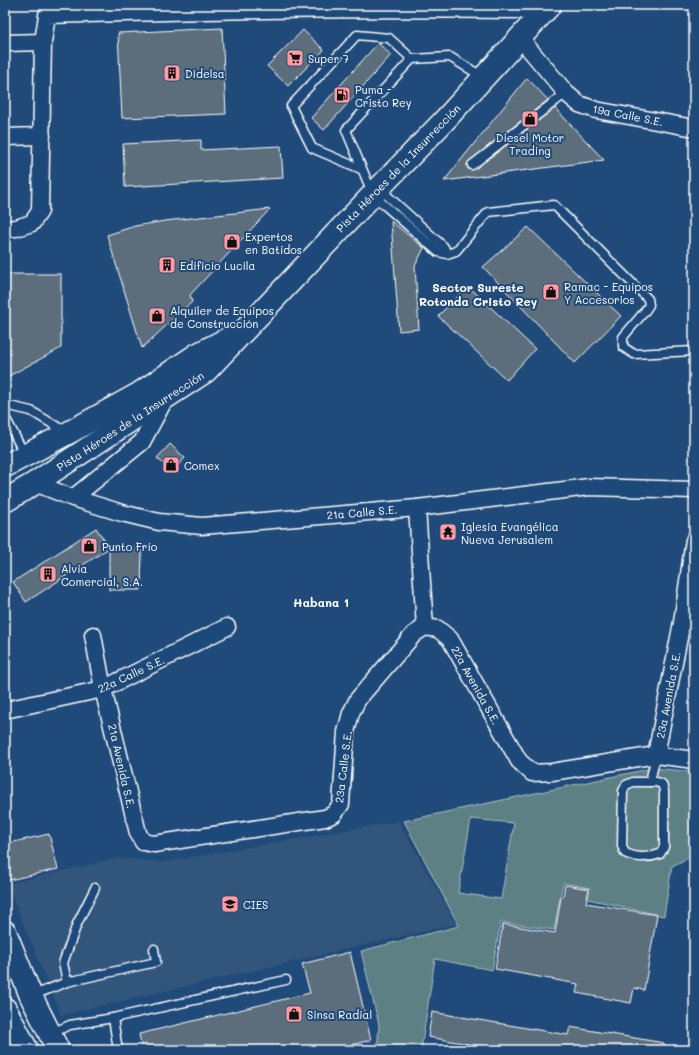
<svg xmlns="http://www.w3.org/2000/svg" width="699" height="1055" font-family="Mali,sans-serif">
<rect width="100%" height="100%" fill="#1f4a7a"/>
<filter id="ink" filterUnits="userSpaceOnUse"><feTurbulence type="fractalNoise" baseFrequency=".025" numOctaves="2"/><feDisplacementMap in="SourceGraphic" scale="8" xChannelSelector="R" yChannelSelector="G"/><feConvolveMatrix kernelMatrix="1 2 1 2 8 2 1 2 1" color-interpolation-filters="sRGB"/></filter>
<g filter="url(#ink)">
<polygon fill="#31557b" points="399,821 456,924 61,1015 7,884 117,858 163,862"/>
<path fill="#5d8084" stroke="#aec0c2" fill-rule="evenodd" d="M653,768L694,772V855L672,866L664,916L588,899L590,888L563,883L554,930L501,922L492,970L435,959L421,1050H377L379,1025L361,951L459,926L404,821ZM471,819L514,823L501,899L458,893Z"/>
<g fill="#5b6e7c" stroke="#fff">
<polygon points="222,28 226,114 122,118 118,33"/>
<polygon points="303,30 324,50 288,86 267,66"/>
<polygon points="378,43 391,55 324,130 311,118"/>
<polygon points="527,78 548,100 469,161 467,165 468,169 472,170 475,169 555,108 604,160 444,181"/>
<polygon points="201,140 201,150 281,146 283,178 125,187 123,144"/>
<polygon points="270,209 190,295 192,302 142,348 107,235 135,226 165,221"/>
<polygon points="391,221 424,248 415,266 419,329 399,331"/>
<polygon points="528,227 621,316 575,363 483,267"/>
<polygon points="5,274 61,274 61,348 5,378"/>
<polygon points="468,286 535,349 507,380 438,316"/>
<polygon points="170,444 185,458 172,472 157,458"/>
<polygon points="96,528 109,547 142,548 141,590 109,590 109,548 26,602 13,582"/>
<polygon points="49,834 58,869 5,881 5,844"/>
<polygon points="565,885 589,889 586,903 657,915 644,990 634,988 631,1003 576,993 578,984 495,969 503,924 555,933 561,897 563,897"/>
<polygon points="350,952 371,1040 329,1050 142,1050 139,1034 310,993 302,964"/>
<polygon points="432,1012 568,1035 570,1027 664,1043 664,1050 503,1050 428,1037"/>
</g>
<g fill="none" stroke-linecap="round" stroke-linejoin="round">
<g stroke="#fff" stroke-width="11">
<g id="service">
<polyline points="483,77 450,57 412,59 346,130 373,195 438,252 447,254 456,251 488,212 554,205 648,299 649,305 645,311 623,337 623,347 634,354 694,351"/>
<polyline points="472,165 566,93"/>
<polyline points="361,169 312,148 291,106 357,35 389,38 412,59"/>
<polyline points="379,188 444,247 447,254"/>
<polyline points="5,405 31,411 66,432"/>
<polyline points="5,417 25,455"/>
<path d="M633,782H656L662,784L664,791V847L660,854C649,858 636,858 625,853L622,846L623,791L626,785Z"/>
<polyline points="650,782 656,755"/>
<polyline points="67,982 63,963 77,924 95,888"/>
<polyline points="31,996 67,982 156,962 154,949"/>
<polyline points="113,1018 118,1050"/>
<polyline points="51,1033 70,1025 113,1018 286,980"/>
</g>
</g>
<g stroke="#fff" stroke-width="19">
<g id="minor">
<polyline points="520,38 566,93 579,104 596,110 694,128"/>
<polyline points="5,43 43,42"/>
<polyline points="5,137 42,136"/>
<path d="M5,229L16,228L32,223L40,211L43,42L47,15C100,14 152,12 205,11C309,9 414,9 519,10L529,12L539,18"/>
<polyline points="35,483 73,498 122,513 159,522 202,526 417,508 589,487 694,490"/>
<polyline points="73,498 142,442 165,399"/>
<polyline points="417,508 425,627"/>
<polyline points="425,627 438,629 450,639 519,761 532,773 552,772 656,755 694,760"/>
<polyline points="93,635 103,689 138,833 143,842 154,844 325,818 334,814 341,804 346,732 351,713 358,699 414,634 425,627"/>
<polyline points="5,710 103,689 227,627"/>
<polyline points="656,755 682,622 694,540"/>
</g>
</g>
<g stroke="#fff" stroke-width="25">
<g id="secondary">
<polyline points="5,932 31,996 58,1050"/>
<polyline points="5,1009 27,1050"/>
</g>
</g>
<g stroke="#fff" stroke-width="25">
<g id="primary">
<polyline points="5,466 68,433 137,395 196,355 231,337"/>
<polyline points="5,501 35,483 206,371 379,188 442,123 550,5"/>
</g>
</g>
<use href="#service" stroke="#1f4a7a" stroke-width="8"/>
<use href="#minor" stroke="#1f4a7a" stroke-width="16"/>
<use href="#secondary" stroke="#1f4a7a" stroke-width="22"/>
<use href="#primary" stroke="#1f4a7a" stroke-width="22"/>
</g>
</g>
<defs>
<g id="supermarket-square" transform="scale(0.9)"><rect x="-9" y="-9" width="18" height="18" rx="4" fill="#ff9aa2" stroke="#1f4a7a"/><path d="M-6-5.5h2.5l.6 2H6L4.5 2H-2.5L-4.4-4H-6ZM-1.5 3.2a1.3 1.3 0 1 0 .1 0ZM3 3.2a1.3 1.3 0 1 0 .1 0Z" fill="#111"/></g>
<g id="building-square" transform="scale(0.9)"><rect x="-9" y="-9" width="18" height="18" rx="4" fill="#ff9aa2" stroke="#1f4a7a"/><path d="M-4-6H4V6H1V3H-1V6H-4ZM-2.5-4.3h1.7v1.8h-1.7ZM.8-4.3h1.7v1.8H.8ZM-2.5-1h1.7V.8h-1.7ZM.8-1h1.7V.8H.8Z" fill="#111"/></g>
<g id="fuel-square" transform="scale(0.9)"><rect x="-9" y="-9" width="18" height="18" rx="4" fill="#ff9aa2" stroke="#1f4a7a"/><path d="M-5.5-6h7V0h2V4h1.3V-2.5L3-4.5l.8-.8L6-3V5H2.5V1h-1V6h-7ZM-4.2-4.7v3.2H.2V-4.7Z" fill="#111"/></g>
<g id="shop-square" transform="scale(0.9)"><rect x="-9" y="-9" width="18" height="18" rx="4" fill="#ff9aa2" stroke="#1f4a7a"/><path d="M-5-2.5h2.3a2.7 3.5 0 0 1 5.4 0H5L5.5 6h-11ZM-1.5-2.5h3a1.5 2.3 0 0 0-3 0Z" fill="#111"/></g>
<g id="temple-square" transform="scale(0.9)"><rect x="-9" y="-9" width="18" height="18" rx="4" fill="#ff9aa2" stroke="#1f4a7a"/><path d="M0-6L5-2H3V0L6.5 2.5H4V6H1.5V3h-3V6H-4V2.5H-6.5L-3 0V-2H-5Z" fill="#111"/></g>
<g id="university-square" transform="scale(0.9)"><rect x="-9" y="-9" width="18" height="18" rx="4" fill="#ff9aa2" stroke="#1f4a7a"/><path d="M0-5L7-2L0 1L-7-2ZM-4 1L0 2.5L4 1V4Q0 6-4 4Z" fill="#111"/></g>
</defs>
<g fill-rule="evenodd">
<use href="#supermarket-square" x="295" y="58"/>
<use href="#building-square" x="172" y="73"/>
<use href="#fuel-square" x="342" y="95"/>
<use href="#shop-square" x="530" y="119"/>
<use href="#shop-square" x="232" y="242"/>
<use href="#building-square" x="167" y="265"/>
<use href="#shop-square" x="551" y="292"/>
<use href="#shop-square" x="157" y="316"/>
<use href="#shop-square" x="171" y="465"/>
<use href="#temple-square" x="448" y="532"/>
<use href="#shop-square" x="89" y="546"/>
<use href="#building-square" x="48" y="574"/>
<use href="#university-square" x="230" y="904"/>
<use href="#shop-square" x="294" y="1014"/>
</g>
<g text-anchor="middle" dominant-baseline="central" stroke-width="4" stroke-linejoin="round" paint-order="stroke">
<g font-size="11" fill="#fff" stroke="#1f4a7a" text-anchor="start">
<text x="308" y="58">Super 7</text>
<text x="185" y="73">Didelsa</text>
<text x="355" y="89">Puma -<tspan x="355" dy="13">Cristo Rey</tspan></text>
<text x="530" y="137" text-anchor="middle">Diesel Motor<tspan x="530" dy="13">Trading</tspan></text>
<text x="245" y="236">Expertos<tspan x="245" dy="13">en Batidos</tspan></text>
<text x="180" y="265">Edificio Lucila</text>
<text x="564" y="286">Ramac - Equipos<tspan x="564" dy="13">Y Accesorios</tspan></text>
<text x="170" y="310">Alquiler de Equipos<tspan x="170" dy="13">de Construcción</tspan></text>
<text x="184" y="465">Comex</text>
<text x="461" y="526">Iglesia Evangélica<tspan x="461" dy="13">Nueva Jerusalem</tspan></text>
<text x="102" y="546">Punto Frío</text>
<text x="61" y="568">Alvia<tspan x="61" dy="13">Comercial, S.A.</tspan></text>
<text x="243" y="904">CIES</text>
<text x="307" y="1014">Sinsa Radial</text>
</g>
<g font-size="11" fill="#fff" stroke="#1f4a7a">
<text transform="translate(628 115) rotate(11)">19a Calle S.E.</text>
<text transform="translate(398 168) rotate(-46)">Pista Héroes de la Insurrección</text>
<text transform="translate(130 421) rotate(-33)">Pista Héroes de la Insurrección</text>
<text transform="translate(362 512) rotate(-5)">21a Calle S.E.</text>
<text transform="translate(131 674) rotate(-25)">22a Calle S.E.</text>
<text transform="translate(476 685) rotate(61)">22a Avenida S.E.</text>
<text transform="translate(668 695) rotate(-79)">23a Avenida S.E.</text>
<text transform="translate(122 766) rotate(77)">21a Avenida S.E.</text>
<text transform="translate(343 767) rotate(-83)">23a Calle S.E.</text>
</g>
<g font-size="12" font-weight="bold" fill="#fff" stroke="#1f4a7a">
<text x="478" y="287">Sector Sureste<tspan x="478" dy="14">Rotonda Cristo Rey</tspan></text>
<text x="321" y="602">Habana 1</text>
</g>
</g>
<rect width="699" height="1055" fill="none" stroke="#1f4a7a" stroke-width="20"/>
<rect x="10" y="10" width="679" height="1035" fill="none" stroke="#fff" stroke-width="1.5" filter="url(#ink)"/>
</svg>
